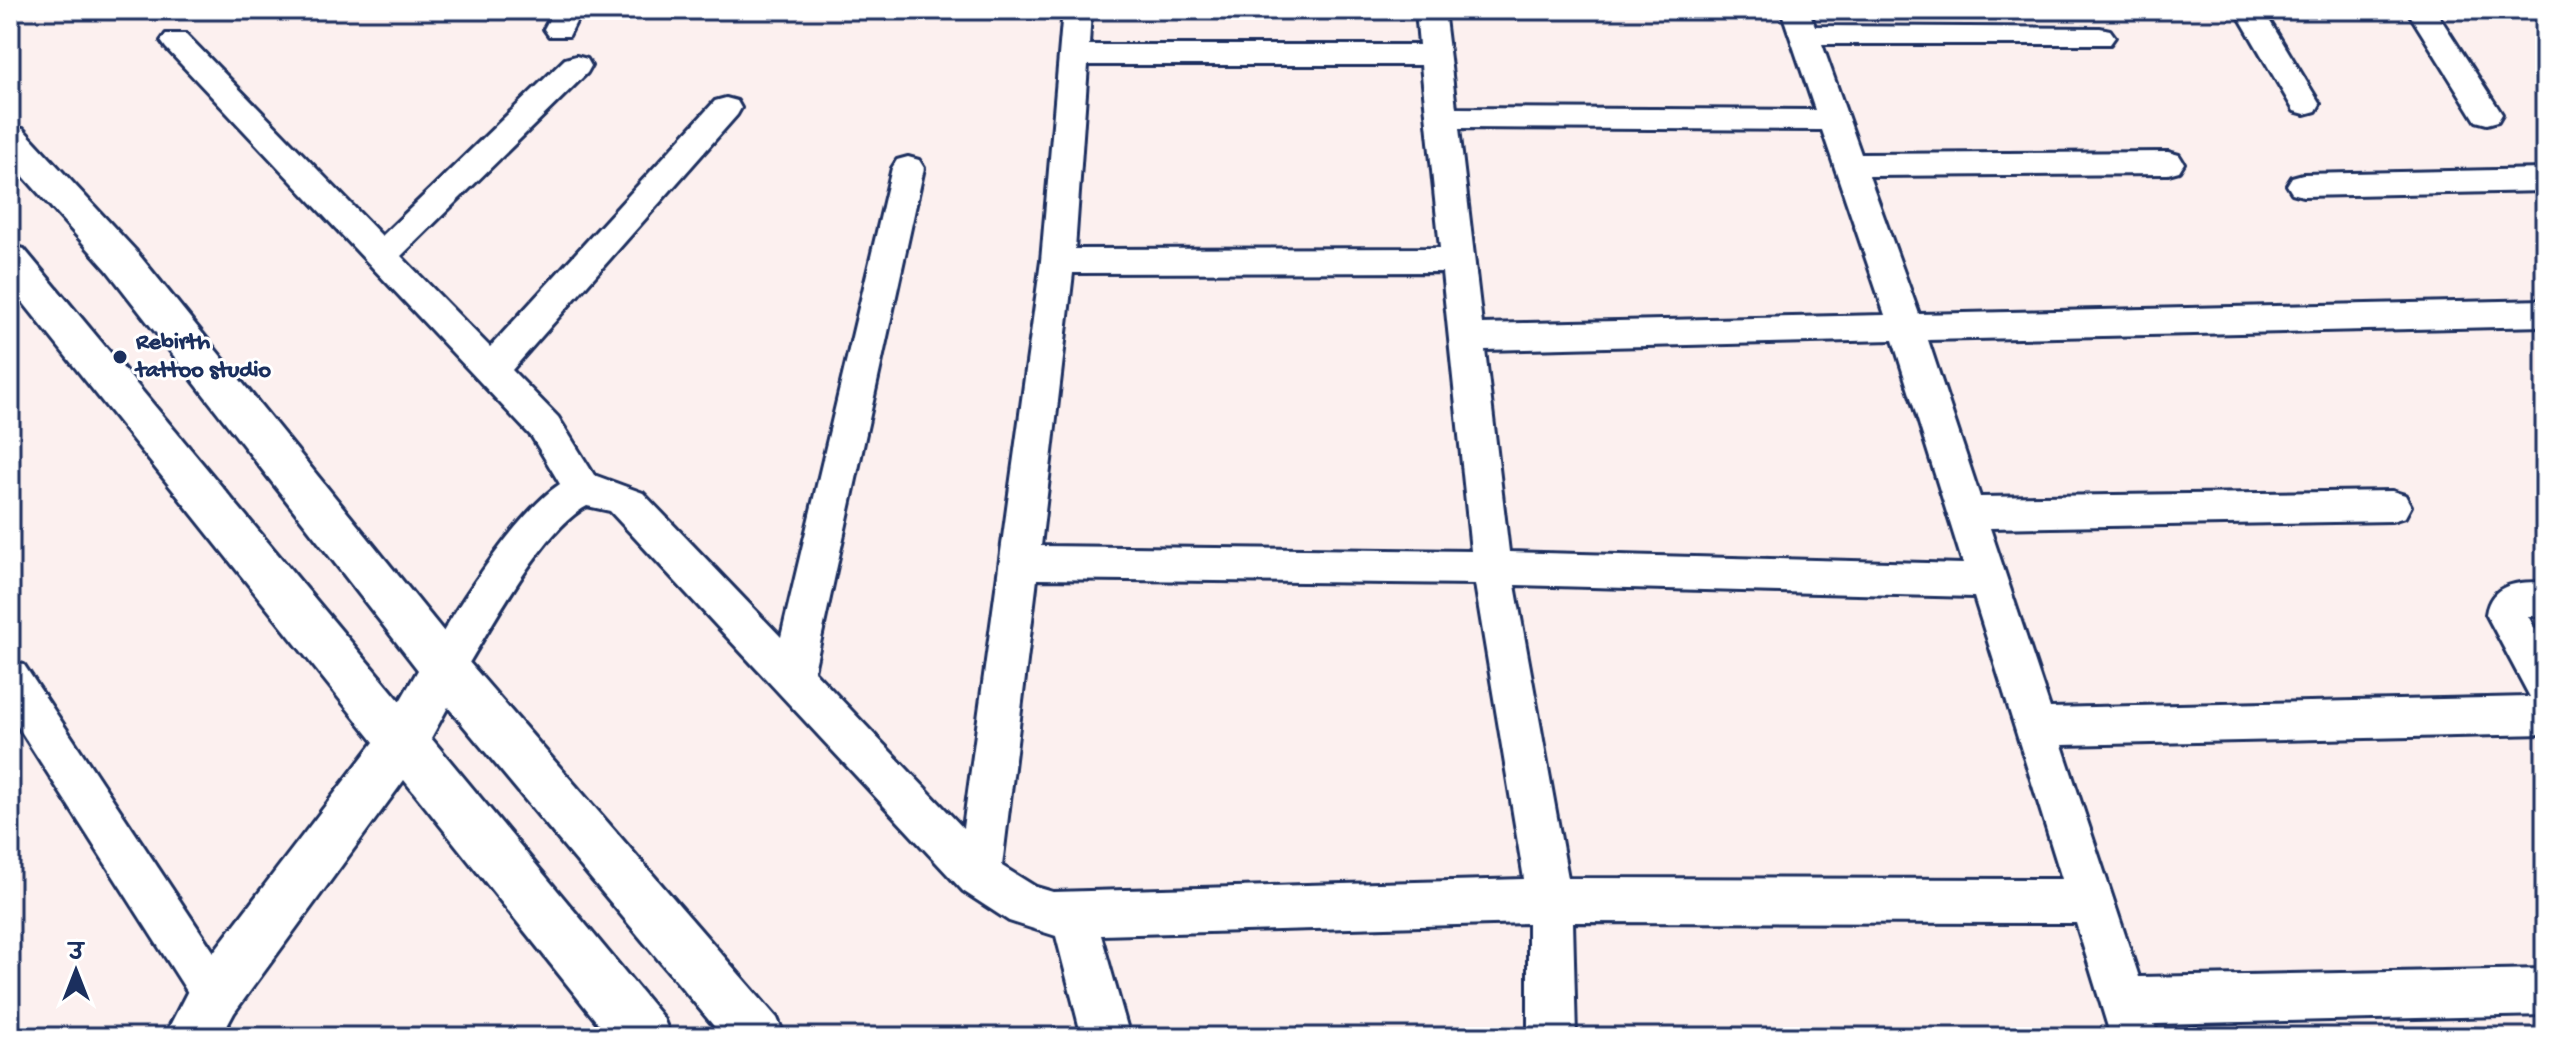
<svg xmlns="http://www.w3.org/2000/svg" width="2555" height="1047" font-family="'Gochi Hand','Playpen Sans Deva',sans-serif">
<rect width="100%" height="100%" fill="#fcf0ef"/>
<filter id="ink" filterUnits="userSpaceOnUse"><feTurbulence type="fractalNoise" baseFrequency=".0125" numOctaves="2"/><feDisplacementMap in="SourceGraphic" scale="16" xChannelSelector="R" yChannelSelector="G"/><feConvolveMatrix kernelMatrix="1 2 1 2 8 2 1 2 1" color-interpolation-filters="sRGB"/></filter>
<g filter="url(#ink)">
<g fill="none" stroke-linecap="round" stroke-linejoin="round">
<g stroke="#1b2f5e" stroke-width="6">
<g id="street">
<polygon points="554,10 582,10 569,36 549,36 544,29"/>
<path d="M1063,10H1091L1089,45H1419L1416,10H1444L1456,108L1815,110L1781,10H1809L1815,26L2100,28L2110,30L2115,37L2110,44H1822L1861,154L2168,152L2179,155L2184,163L2179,171L2168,174L1869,176L1919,314L2545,300V326L1928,340L1980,497L2392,491L2405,495L2411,506L2405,517L2392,521L1990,528L2050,708L2530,697L2486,614C2491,582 2519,582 2545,582V616H2528L2545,646V734L2062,745L2139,977L2545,969V1015L2154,1024L2159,1037H2111L2076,923L1573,922L1576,1037H1528V923L1101,935L1130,1037H1082L1056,936L1009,921L963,891L610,511L587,506C540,531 488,634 458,681L444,686L430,681L424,668C446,620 517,512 560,484L532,437L166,48L161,41L166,34H186L382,236L565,59L576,56L587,59L591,66L587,73L401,256L490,347L715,101L726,98L737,101L741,108L737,115L512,370L558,417L594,475L643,493L781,637L892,168L897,160L908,157L919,160L924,168L814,671L963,828L1041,261ZM1088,65H1421L1440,248L1075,249ZM1459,128L1822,130L1885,315L1482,324ZM1442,272L1471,551L1041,546L1073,273ZM1893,340L1963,564L1509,552L1485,350ZM1037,579L1475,584L1524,879L1053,892L1036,887L1002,866ZM1515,585L1974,597L2062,879L1568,878Z"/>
<polygon points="2235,10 2263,10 2320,104 2316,111 2305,114 2294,111"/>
<polygon points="2407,10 2435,10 2502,114 2498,121 2487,124 2476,121"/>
<polygon points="2545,169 2545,191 2303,196 2292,193 2287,185 2292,177 2303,174"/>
<polygon points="10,660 24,665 231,978 238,994 231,1010 215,1017 199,1010 10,714"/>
</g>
</g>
<g stroke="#1b2f5e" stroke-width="6">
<polygon id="secondary" points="10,126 23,129 135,250 461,653 777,1018 785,1037 723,1037 448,707 431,738 663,1018 671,1037 609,1037 404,780 234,1013 221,1037 164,1037 196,975 374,742 10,286 10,245 24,249 400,701 418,670 107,270 10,161"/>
</g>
<use href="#street" fill="#fff" fill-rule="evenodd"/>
<use href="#secondary" fill="#fff" fill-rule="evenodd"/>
</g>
</g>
<circle fill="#1b2f5e" stroke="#fff" stroke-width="3" cx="120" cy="357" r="8"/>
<g text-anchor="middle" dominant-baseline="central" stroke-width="6" stroke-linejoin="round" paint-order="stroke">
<g font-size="24" font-weight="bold" fill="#1b2f5e" stroke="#fff" text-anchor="start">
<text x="136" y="343">Rebirth<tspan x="136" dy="28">tattoo studio</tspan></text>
</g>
</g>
<rect width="2555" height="1047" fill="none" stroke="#fff" stroke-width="40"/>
<rect x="20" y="20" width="2515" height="1007" fill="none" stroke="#1b2f5e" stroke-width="3" filter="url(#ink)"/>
<g transform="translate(76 971)" stroke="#ffffff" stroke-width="6" paint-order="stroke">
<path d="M0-6L14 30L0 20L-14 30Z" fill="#1b2f5e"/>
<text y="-12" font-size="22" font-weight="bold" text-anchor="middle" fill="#1b2f5e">उ</text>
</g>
</svg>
